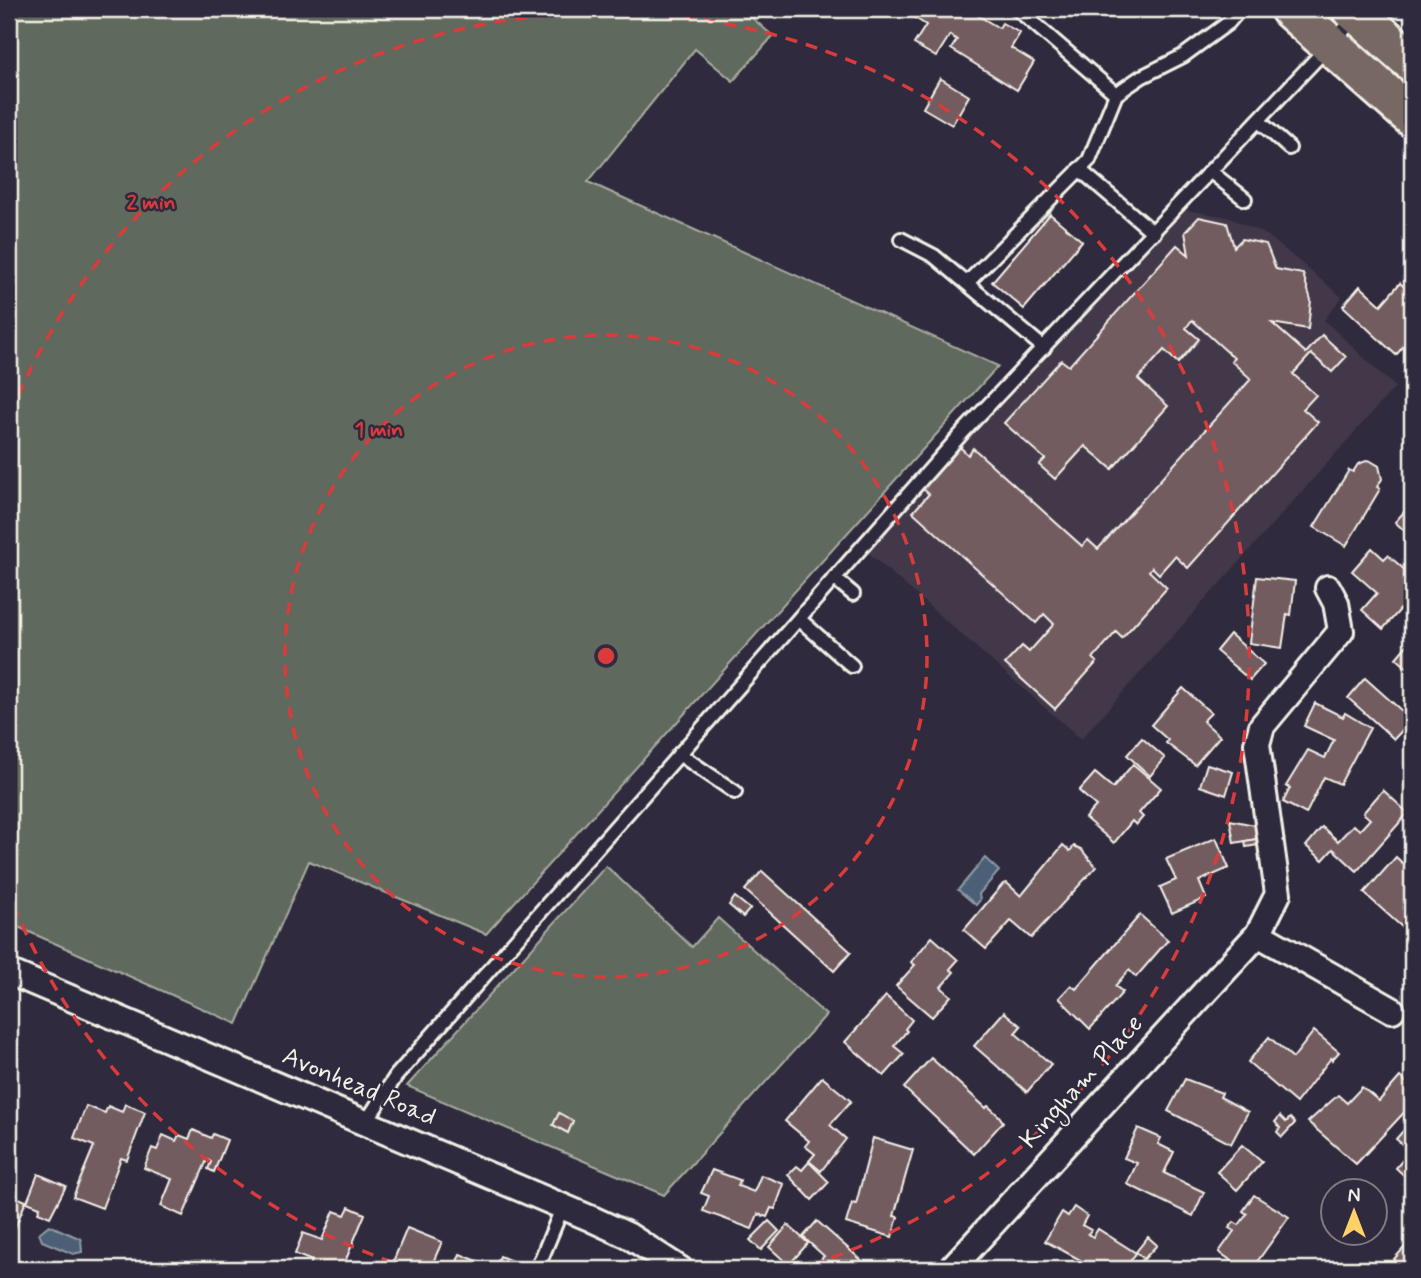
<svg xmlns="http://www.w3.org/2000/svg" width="1421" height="1278" font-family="Mynerve,sans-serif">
<rect width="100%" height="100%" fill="#2f2a3d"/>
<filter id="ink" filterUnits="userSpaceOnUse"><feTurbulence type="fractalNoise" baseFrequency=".0143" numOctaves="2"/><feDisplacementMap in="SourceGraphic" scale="14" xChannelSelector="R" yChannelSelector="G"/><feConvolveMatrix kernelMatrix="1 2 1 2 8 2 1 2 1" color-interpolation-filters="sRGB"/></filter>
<g filter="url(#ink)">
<polygon fill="#433948" points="1185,210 1228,217 1267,235 1342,297 1324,320 1395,387 1081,739 865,550"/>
<g fill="#61695d" stroke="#aaada2" stroke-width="2">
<polygon points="9,9 742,9 773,36 733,81 695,49 588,182 998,366 486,934 309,861 237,1024 9,923"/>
<polygon points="606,866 692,947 718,918 826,1015 664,1195 407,1086"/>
</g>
<g fill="#4c6177" stroke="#8f9ba4" stroke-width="2">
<polygon points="985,858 999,871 979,894 980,900 976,905 958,890"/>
<polygon points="49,1225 81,1239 82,1252 73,1254 42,1241 39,1233"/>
</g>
<g fill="#735c61" stroke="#f4f1e8" stroke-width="2">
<polygon points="905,9 967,9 999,28 1002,23 1020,33 1011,48 1034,62 1017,90 951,49 957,40 950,35 936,57 914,44 926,25 904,11"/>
<polygon points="940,78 969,96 952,125 923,108"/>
<polygon points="1050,214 1082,241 1024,309 992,282"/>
<polygon points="1199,217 1227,223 1234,247 1242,239 1266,244 1276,269 1303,274 1311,300 1308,329 1272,323 1306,353 1322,335 1346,357 1332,372 1311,354 1293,374 1316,395 1303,409 1318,422 1188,568 1175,556 1159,574 1152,567 1149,571 1167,588 1122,638 1116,632 1093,658 1097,662 1055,709 1005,664 1022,646 1029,652 1054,624 1044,614 1036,623 913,512 929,494 923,489 960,447 968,455 973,448 1082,546 1088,540 1098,549 1251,379 1231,361 1234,358 1192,320 1186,328 1199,339 1178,363 1164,350 1138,379 1168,406 1112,469 1085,446 1055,479 1039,465 1045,459 1004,423 1061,360 1069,366 1177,245 1189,255 1185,232"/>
<polygon points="1400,283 1412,294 1412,337 1396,355 1343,306 1360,286 1381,305"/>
<polygon points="1369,460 1379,466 1382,479 1377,487 1380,489 1346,546 1314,527 1349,470 1353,472 1358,464"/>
<polygon points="1412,503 1412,538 1395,522"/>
<polygon points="1372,548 1384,559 1388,555 1406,571 1412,567 1412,596 1383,629 1362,610 1377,593 1352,571"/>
<polygon points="1257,577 1295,581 1291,615 1287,614 1282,648 1249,643"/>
<polygon points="1230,634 1264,664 1250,680 1216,651"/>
<polygon points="1412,639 1412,672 1396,658"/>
<polygon points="1365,678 1412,720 1394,739 1348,698"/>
<polygon points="1183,688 1211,713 1203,721 1220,736 1195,765 1166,743 1168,740 1151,725"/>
<polygon points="1315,703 1343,717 1345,713 1370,728 1340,784 1324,777 1306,814 1283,802 1290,788 1286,786 1308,750 1325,758 1334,740 1304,726"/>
<polygon points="1142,738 1165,758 1150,776 1127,755"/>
<polygon points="1133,764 1161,788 1139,813 1143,817 1136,825 1132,821 1114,843 1085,818 1096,806 1079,791 1095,773 1113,788"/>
<polygon points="1207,764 1233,772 1226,795 1200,786"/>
<polygon points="1383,790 1408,813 1357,871 1333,849 1323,860 1306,846 1322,827 1338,841 1353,825 1360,830 1370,819 1363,813"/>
<polygon points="1230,820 1255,825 1257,839 1234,843"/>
<polygon points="1216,838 1229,868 1199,881 1206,898 1172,913 1160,887 1176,880 1166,859"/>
<polygon points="1257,839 1258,845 1246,847 1245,841"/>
<polygon points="1063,845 1070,851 1074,846 1081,849 1096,867 1031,938 1011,921 986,949 964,930 1003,884 1007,883 1021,896"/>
<polygon points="1396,857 1412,872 1412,936 1364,893"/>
<polygon points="762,871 851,952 834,971 745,890"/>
<polygon points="735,897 750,909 743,917 729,905"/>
<polygon points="1140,915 1168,940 1136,977 1129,970 1115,986 1123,992 1090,1029 1059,998 1071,985 1076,989"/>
<polygon points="932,937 958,960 950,969 954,972 941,987 951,996 932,1017 896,986 915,965 911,962"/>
<polygon points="886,996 912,1020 905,1029 907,1031 894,1046 904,1054 884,1076 845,1042"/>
<polygon points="1004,1012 1021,1026 1015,1033 1051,1064 1027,1092 974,1046"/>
<polygon points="1314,1031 1339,1052 1332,1060 1331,1058 1296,1103 1248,1062 1269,1037 1293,1058"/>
<polygon points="931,1058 986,1108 988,1106 999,1116 1003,1122 974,1154 904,1088"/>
<polygon points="822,1077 851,1101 830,1125 846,1139 821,1171 809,1161 815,1154 805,1146 809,1141 785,1121"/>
<polygon points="1400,1077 1412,1087 1412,1104 1356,1164 1308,1122 1338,1095 1347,1103 1362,1087 1379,1101"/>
<polygon points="1185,1079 1222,1093 1220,1097 1248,1112 1231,1144 1168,1111"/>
<polygon points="125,1104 145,1112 127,1160 121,1158 102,1208 73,1197 94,1146 74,1138 86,1106 105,1113 108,1106 122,1112"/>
<polygon points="1412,1112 1412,1183 1396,1168 1410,1151 1396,1139 1411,1122 1407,1118"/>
<polygon points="559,1113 573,1121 568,1133 553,1125"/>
<polygon points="1280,1116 1286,1122 1290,1118 1295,1123 1282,1137 1277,1132 1280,1128 1275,1122"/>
<polygon points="1138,1128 1161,1138 1158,1144 1174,1152 1164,1173 1204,1192 1193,1216 1127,1184 1137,1163 1124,1158"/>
<polygon points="193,1130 211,1138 213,1134 227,1140 214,1172 208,1169 211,1162 207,1160 183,1216 161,1206 172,1179 144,1168 152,1148 157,1150 163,1135 176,1141 179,1135 189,1139"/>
<polygon points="873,1138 913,1150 894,1216 898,1217 892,1237 846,1223 852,1203 856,1204"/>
<polygon points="1242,1145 1262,1162 1237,1190 1217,1172"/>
<polygon points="809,1162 829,1182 812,1200 788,1175 797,1166 802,1170"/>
<polygon points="712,1170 740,1180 738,1186 754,1192 761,1175 784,1184 775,1209 771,1208 767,1217 758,1214 752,1229 703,1211 709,1196 701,1193"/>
<polygon points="38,1174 66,1186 50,1217 38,1212 40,1207 27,1202"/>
<polygon points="9,1194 26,1201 12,1235 9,1234"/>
<polygon points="1254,1195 1289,1217 1252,1269 1243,1269 1219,1252 1234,1231 1229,1228 1234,1222 1239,1225 1247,1214 1243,1211"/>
<polygon points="349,1207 365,1214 342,1269 308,1269 312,1261 295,1254 303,1233 322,1240 334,1211 345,1215"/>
<polygon points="1074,1207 1087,1216 1082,1225 1091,1230 1088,1234 1093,1237 1098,1229 1136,1253 1125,1269 1097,1269 1045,1241 1062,1212 1068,1216"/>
<polygon points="769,1221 779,1231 761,1250 750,1240"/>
<polygon points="817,1221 868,1266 866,1269 801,1269 809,1260 815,1266 824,1256 803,1237"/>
<polygon points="788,1225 808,1243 789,1265 769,1247"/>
<polygon points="407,1228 442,1242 430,1269 390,1269"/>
<polygon points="1148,1237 1157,1245 1144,1259 1136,1252"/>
<polygon points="1412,1239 1412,1269 1404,1269 1394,1259"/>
<polygon points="460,1254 495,1268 500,1256 522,1265 520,1269 454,1269"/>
<polygon points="1142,1260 1151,1269 1133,1269"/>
</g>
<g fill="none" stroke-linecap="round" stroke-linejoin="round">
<g stroke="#f4f1e8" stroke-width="18">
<g id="lane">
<polyline points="1017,9 1116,94"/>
<polyline points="1260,122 1289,148"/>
<polyline points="1079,169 1154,233"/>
<polyline points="1211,172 1245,199"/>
<polyline points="901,239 934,256 1044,348"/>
<polyline points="967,283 1089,160 1116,94 1141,77 1183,56 1228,23 1240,9"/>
<polyline points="834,578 853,594"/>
<polyline points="799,619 852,666"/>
<polyline points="679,754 735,792"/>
<polyline points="366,1122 396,1076 964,431 1356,17"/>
<polyline points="537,1269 563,1206"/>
</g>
</g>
<g stroke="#f4f1e8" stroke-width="30">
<g id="street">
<polyline points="1258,934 1278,894 1257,744 1262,726 1341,631 1336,603 1328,588"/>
<polyline points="9,972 592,1219 629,1236 680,1269"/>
<polyline points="951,1269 1258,934 1392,1010"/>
</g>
</g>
<g stroke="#f4f1e8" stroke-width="44">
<g id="primary">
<polyline points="1290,9 1412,117"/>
<polyline points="1352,9 1412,62"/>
</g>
</g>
<use href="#lane" stroke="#2f2a3d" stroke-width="12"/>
<use href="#street" stroke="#2f2a3d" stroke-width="24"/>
<use href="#primary" stroke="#776864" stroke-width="38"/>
</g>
</g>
<g fill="none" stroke="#d93c3b" stroke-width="3.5" stroke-dasharray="12 9">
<circle cx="606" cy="656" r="321"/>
<path d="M413 1269A643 643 0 0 1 10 897M10 415A643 643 0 1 1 799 1269"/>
</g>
<g text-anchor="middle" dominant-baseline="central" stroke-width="5" stroke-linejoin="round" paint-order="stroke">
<g font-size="26" fill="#f4f1e8" stroke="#2f2a3d">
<text transform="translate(1082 1082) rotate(-48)">Kingham Place</text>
<text transform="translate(359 1087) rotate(23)">Avonhead Road</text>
</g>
</g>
<circle cx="606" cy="656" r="10" fill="#d93c3b" stroke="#2f2a3d" stroke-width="3.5"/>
<g font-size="21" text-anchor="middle" font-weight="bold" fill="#d93c3b" stroke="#2f2a3d" stroke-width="5" stroke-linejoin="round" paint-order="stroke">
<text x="151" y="209">2 min</text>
<text x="379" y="436">1 min</text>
</g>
<rect width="1421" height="1278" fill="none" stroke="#2f2a3d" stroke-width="35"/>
<rect x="18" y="18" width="1386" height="1243" fill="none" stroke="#f4f1e8" stroke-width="2.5" filter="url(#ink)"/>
<g transform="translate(1354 1212)"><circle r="33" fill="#2f2a3d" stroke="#7e7a81" stroke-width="2"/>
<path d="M0-5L12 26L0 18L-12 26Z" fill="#ffd166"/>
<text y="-10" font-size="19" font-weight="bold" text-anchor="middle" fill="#f4f1e8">N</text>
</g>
</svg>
